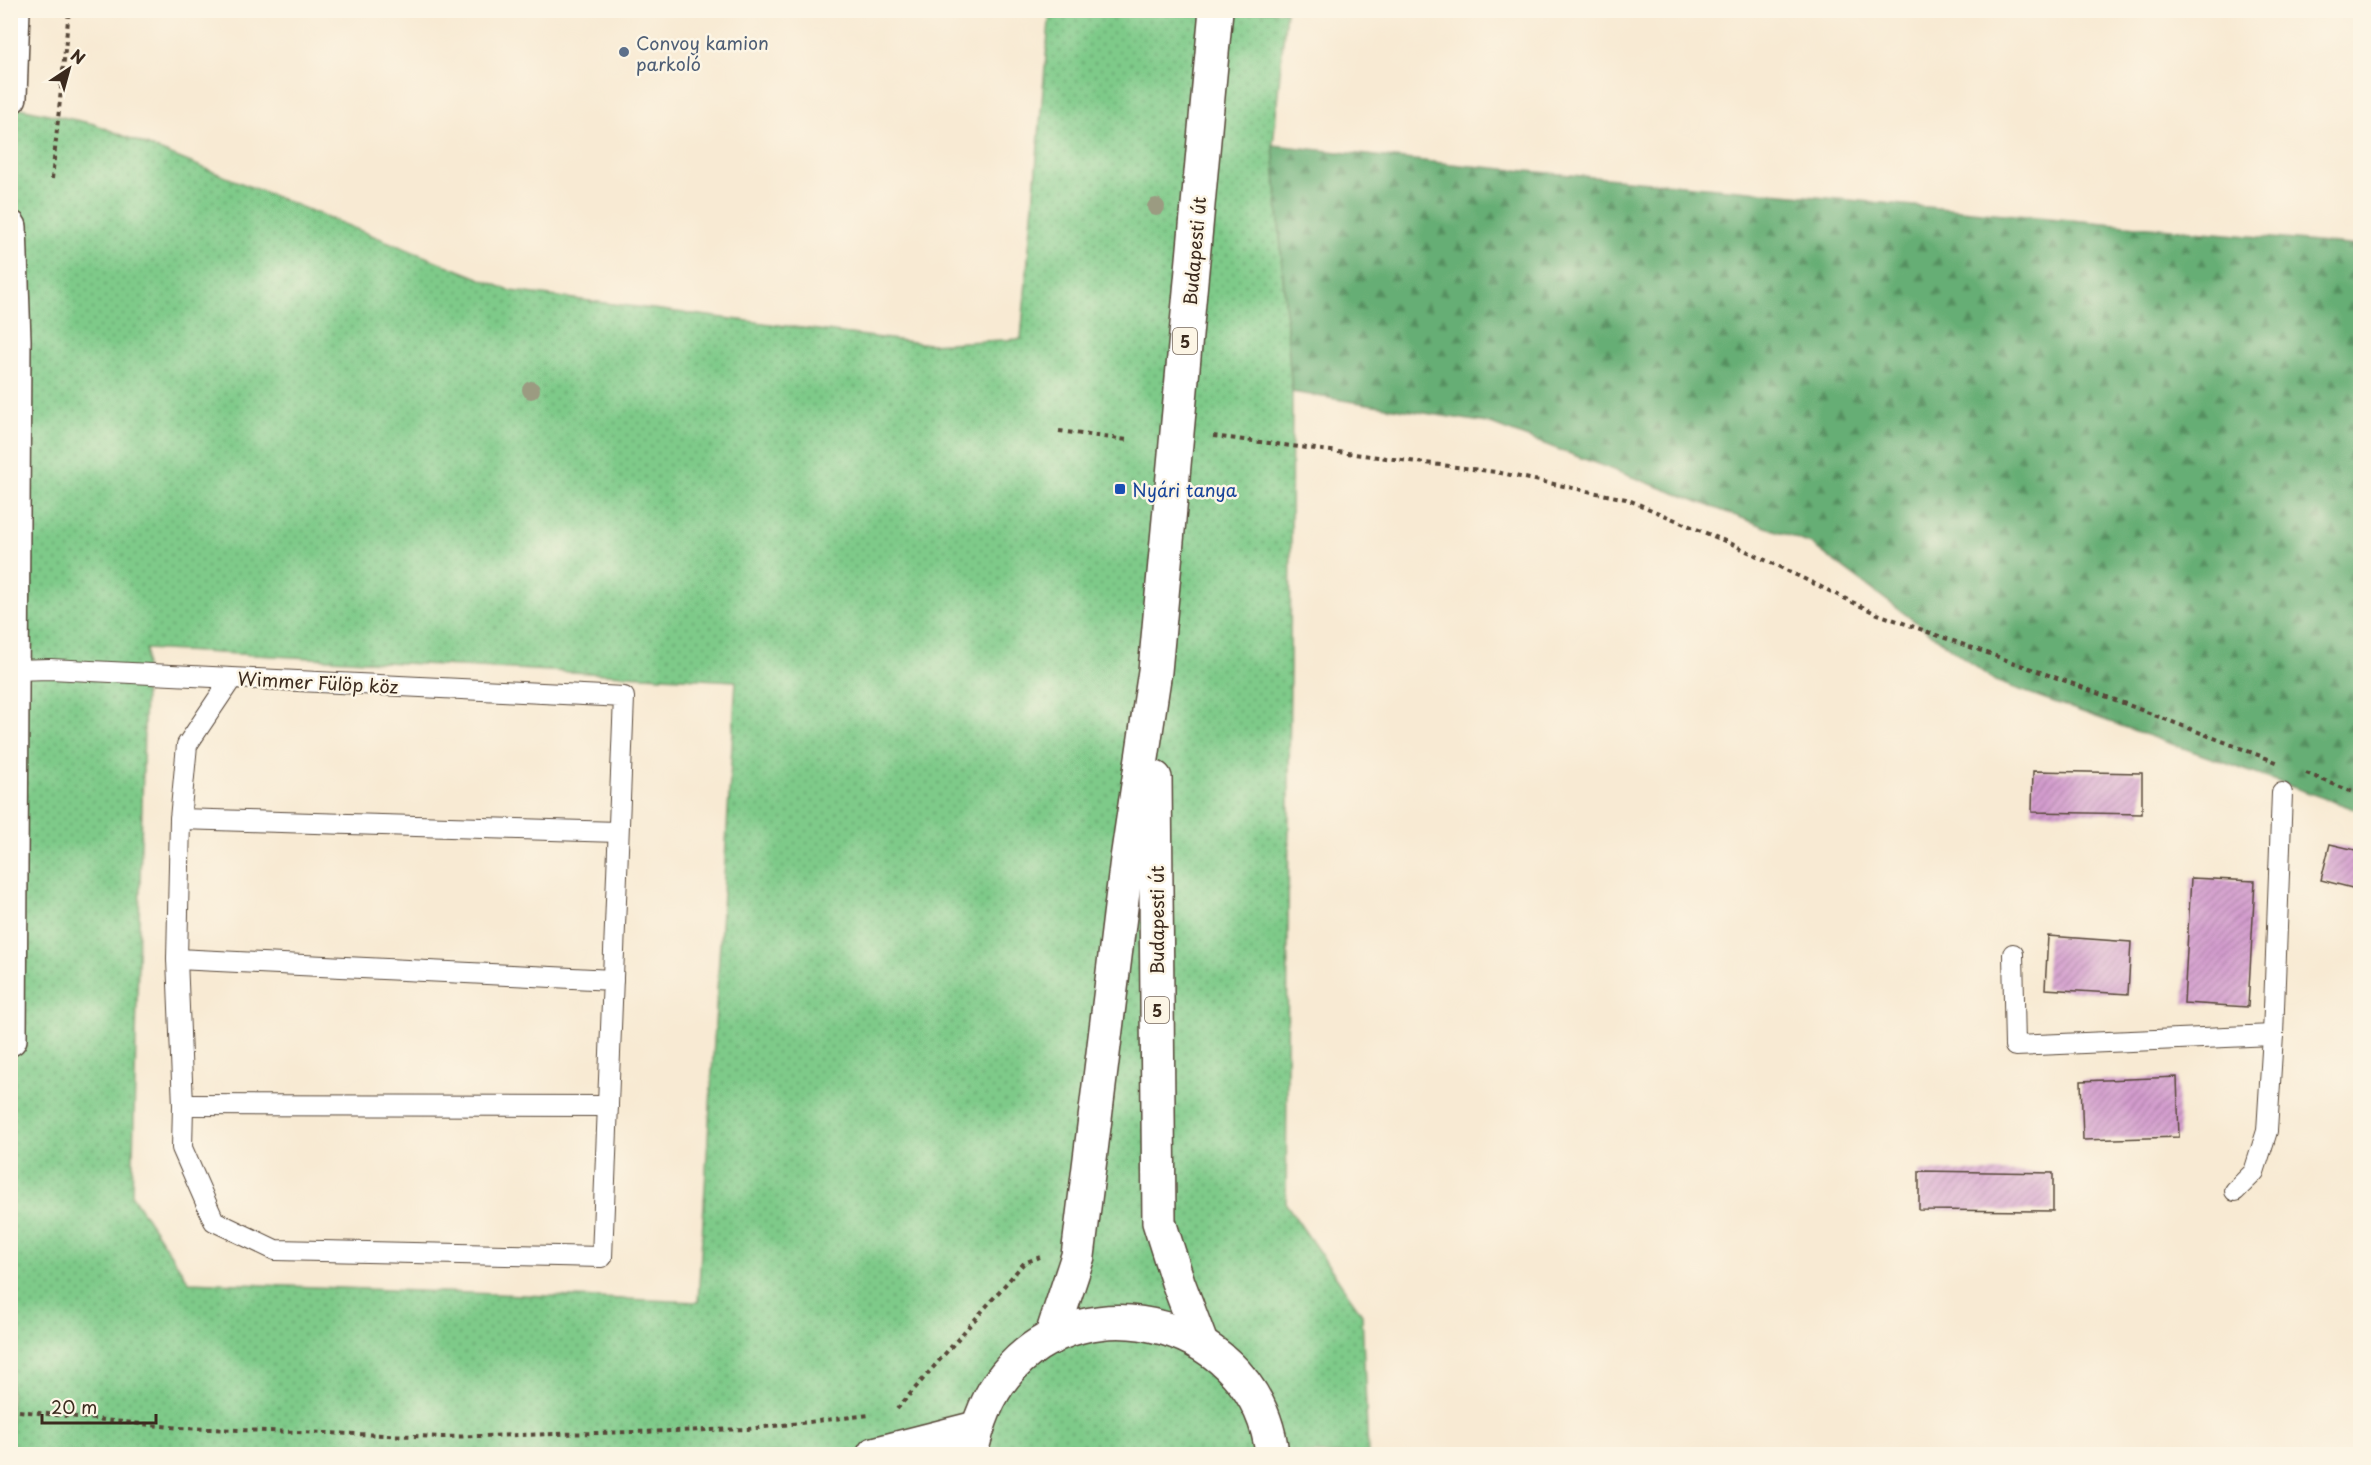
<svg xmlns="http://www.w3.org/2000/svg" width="2371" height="1465" font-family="'Playpen Sans',sans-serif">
<defs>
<pattern id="grass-dots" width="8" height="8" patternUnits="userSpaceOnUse" patternTransform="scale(1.5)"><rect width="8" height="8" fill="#7eca89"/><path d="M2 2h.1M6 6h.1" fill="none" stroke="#68a46f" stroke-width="1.8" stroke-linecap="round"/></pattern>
<pattern id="forest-firs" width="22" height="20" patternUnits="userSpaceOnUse" patternTransform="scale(1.5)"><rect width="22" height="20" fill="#66ae75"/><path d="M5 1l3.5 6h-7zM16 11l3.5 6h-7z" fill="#558e5f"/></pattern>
<pattern id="building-hatch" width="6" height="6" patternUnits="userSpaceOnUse" patternTransform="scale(1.5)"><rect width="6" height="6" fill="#d39cce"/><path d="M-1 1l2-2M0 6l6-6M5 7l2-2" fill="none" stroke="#ac7fa7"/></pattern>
</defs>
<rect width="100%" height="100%" fill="#fcf5e5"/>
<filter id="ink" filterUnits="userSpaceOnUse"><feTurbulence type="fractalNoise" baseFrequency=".0167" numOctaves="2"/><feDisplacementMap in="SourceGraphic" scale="12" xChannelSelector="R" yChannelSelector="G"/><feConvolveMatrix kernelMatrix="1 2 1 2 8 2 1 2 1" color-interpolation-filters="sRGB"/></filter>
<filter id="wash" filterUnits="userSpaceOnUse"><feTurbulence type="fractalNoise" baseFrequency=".008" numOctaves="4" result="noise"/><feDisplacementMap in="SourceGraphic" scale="24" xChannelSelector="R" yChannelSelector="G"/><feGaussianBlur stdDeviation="1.35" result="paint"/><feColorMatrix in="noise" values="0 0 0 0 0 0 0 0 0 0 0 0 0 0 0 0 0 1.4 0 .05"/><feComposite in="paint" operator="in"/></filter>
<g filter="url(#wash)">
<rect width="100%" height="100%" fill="#f8ead3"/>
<path fill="url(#grass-dots)" stroke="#5c7a54" stroke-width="1.5" fill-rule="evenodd" d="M1050,11H1286L1273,145L1292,392L1286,1204L1362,1314L1368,1454H11V106L94,124L511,291L929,344L1021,339ZM146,649L736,681L698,1302L189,1282L132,1196Z"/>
<polygon fill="url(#forest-firs)" stroke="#506c4a" stroke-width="1.5" points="1273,145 1461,165 2360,246 2360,811 1995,681 1811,544 1488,423 1292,392"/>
<g id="blocks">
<g fill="url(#building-hatch)">
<polygon points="2033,771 2142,773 2142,814 2032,812"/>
<polygon points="2330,844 2360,851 2360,890 2321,880"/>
<polygon points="2191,878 2255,881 2248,1007 2184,1003"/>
<polygon points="2048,936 2131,942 2128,994 2045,989"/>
<polygon points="2177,1077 2179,1137 2083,1140 2081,1081"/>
<polygon points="1919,1171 2053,1173 2053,1211 1919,1210"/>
</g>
</g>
</g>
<g filter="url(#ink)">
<use href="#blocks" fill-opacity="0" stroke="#574739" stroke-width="1.5"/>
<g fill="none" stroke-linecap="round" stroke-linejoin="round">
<g stroke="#574739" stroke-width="22">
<g id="lane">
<polyline points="13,670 50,669 624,697 602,1257 275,1250 214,1221 182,1148 183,1105 177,959 180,819 187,745 232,678"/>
<polyline points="180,819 618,832"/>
<polyline points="2013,954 2015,1046 2273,1035"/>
<polyline points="177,959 613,980"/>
<polyline points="183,1105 608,1106"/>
<polyline points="2235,1191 2254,1172 2267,1131 2273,1035 2282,793"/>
</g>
</g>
<g stroke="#574739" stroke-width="36">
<g id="street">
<polyline points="10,97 13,10"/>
<polyline points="10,227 14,340 10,1039"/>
</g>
</g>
<g stroke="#574739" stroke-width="36">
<g id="primary">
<polyline points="1155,778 1159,1222 1178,1282 1201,1343"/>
<polyline points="1051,1338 1078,1256 1127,859 1155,671 1216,10"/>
<polyline points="874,1454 976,1428"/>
<path d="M971,1454C977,1426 986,1398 1005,1375C1087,1274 1258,1325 1272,1454"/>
</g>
</g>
<g stroke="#574739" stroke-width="4" stroke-dasharray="4.5 4.5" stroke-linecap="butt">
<polyline points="52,179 69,10"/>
<polyline points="1059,431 1127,440"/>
<polyline points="1213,436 1496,472 1626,499 1732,544 1875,613 2071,683 2279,763"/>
<polyline points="2306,773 2360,795"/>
<polyline points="897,1409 1024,1263 1040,1257"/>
<polyline points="10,1410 180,1428 443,1437 748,1429 869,1415"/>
</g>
<use href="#lane" stroke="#fff" stroke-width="20"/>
<use href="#street" stroke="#fff" stroke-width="33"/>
<use href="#primary" stroke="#fff" stroke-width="33"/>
</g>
<g fill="#9b9b81">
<circle cx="1156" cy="207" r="9"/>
<circle cx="531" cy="390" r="9"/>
</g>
</g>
<circle fill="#5c6f8a" stroke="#fcf5e5" stroke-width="2" cx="624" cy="52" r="6"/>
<rect fill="#1a4fb4" stroke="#fcf5e5" stroke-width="2" x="1114" y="483" width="12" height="12" rx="3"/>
<g text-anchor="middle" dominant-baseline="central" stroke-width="5" stroke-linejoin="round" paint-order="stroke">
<g fill="#fcf5e5" stroke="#75675a" stroke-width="1.5">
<rect x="1173" y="328" width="24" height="26" rx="4.5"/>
<rect x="1145" y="997" width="24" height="26" rx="4.5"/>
</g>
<g font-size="16" font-weight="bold" fill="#3b2a1e">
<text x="1185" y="341">5</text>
<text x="1157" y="1010">5</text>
</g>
<g font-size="18" fill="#4e5e75" stroke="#fcf5e5" text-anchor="start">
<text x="636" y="42">Convoy kamion<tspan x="636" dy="21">parkoló</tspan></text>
</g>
<g font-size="18" fill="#3b2a1e" stroke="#fcf5e5">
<text transform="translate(1194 251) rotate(-85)">Budapesti út</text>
<text transform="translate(318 682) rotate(3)">Wimmer Fülöp köz</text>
<text transform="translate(1156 920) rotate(-90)">Budapesti út</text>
</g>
<g font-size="18" fill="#164399" stroke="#fcf5e5" text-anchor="start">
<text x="1132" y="489">Nyári tanya</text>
</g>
</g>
<rect width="2371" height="1465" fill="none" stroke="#fcf5e5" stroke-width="36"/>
<g transform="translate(69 69) rotate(36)" stroke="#fcf5e5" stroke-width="4.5" paint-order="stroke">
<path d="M0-4.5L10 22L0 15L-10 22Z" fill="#3b2a1e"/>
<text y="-9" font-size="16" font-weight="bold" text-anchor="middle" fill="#3b2a1e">N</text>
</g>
<path d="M42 1414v9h114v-9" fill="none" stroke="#3b2a1e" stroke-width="3"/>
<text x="51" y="1414" font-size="18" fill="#3b2a1e" stroke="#fcf5e5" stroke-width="4.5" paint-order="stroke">20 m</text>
</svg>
